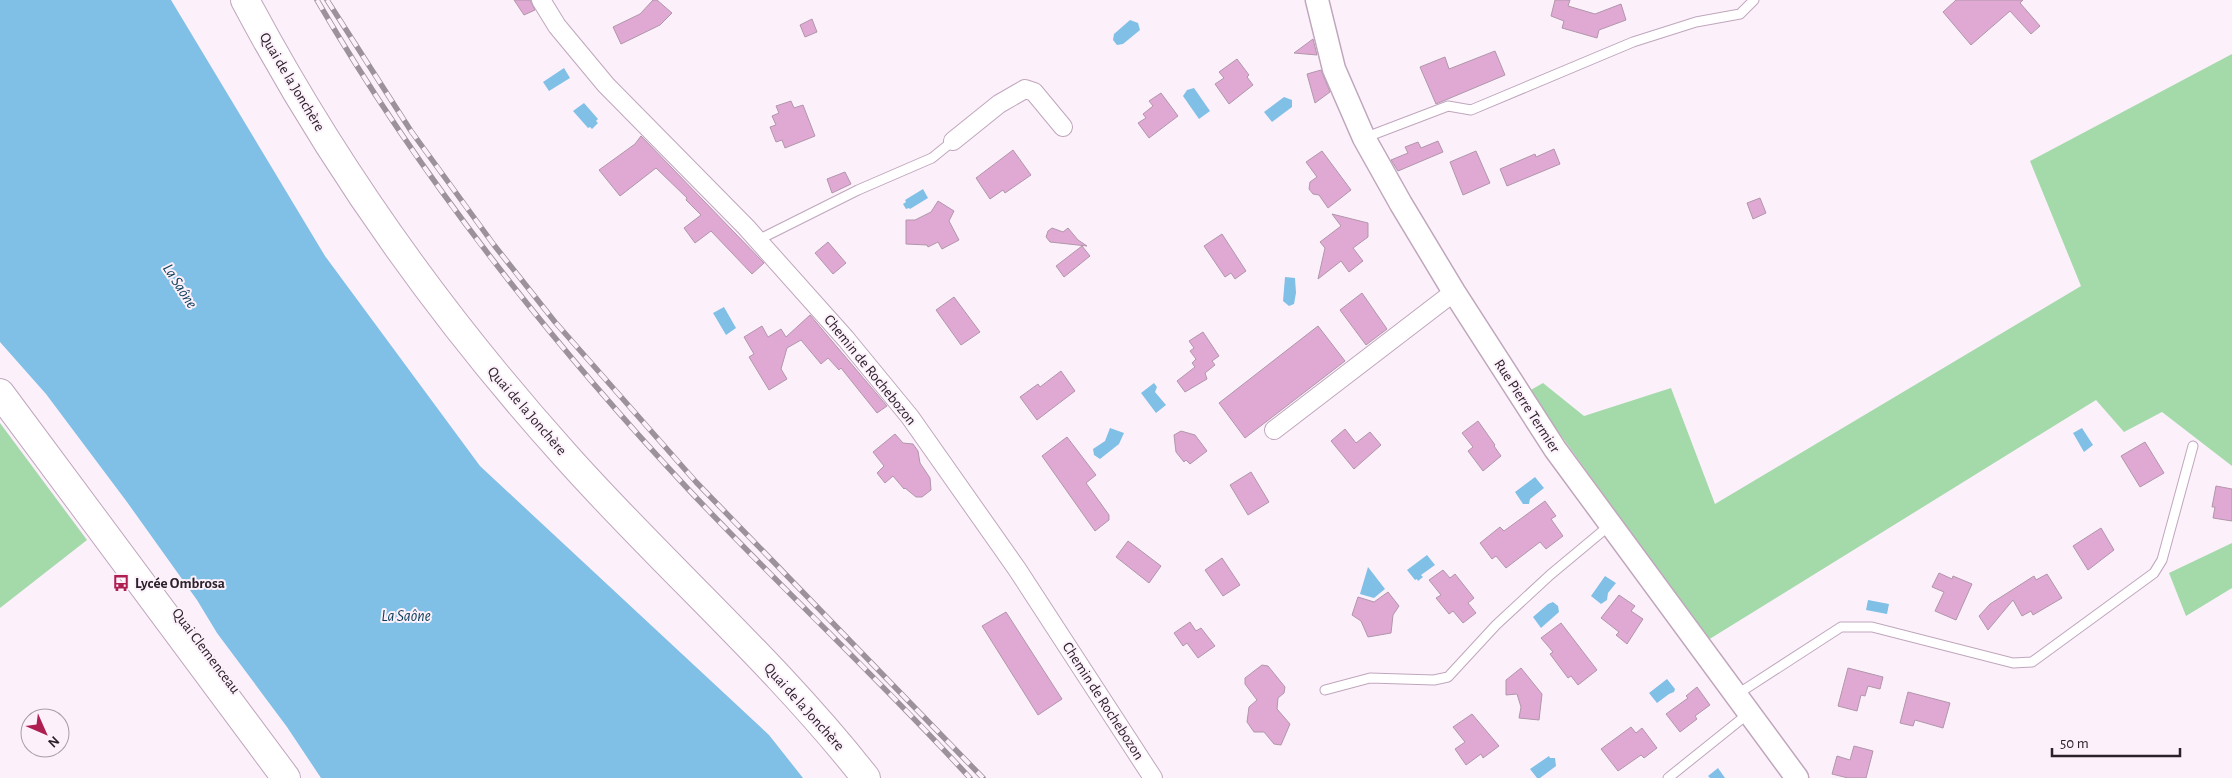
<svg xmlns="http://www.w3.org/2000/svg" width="2232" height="778" font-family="'Alegreya Sans',sans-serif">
<rect width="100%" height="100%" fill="#fcf1fb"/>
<g fill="#a4d9aa">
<polygon points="2232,54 2232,466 2162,412 2124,432 2096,400 1708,640 1529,391 1543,383 1584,416 1671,388 1715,504 2081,286 2030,161"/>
<polygon points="0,423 87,540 0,608"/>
<polygon points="2232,543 2232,588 2186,616 2169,573"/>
</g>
<g fill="#80bfe6">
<polygon points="0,0 171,0 325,256 480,466 769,735 803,778 321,778 287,727 217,633 197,600 127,502 46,394 0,342"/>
<polygon points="1130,20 1138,23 1140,30 1123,44 1117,45 1113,40 1114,34"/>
<polygon points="564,68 570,78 549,91 543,82"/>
<polygon points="1194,88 1210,111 1199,119 1183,96 1187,90"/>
<polygon points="1284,97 1292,100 1292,107 1272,122 1264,112"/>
<polygon points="584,103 598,119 596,121 598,123 592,129 590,127 588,128 573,111"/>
<polygon points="923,189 928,198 910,209 909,208 906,209 903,204 906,202 905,200"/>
<polygon points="1285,277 1295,278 1296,293 1294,304 1289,306 1283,301"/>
<polygon points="724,307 736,328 726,335 713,313"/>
<polygon points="1154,383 1157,387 1155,392 1166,405 1156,413 1141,393"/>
<polygon points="1110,428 1124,433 1119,444 1100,459 1094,455 1093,449 1105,441"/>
<polygon points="2082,428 2093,445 2084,452 2073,433"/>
<polygon points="1535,477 1544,488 1530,499 1529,504 1523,504 1515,492"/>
<polygon points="1427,555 1435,565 1421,575 1423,577 1418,581 1417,579 1415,580 1407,570"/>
<polygon points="1368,567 1385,589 1374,598 1360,594"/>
<polygon points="1605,576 1616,583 1608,593 1607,600 1601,604 1591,596"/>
<polygon points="1868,600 1889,604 1887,614 1866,610"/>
<polygon points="1553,602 1558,606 1559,612 1541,628 1533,617 1548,604"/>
<polygon points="1667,679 1675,689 1674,692 1669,694 1657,703 1649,693"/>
<polygon points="1549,756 1550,758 1555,758 1556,766 1540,778 1537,778 1530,769"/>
<polygon points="1718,768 1725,778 1710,778 1708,776"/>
</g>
<g fill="#e0a9d4" stroke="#b196aa">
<polygon points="514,0 530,0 535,10 524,15"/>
<polygon points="653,0 657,0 672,13 660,25 621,44 613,27 640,14"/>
<polygon points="1555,0 1570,0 1568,6 1595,14 1621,4 1626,20 1599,30 1597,38 1562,28 1564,21 1551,16"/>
<polygon points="1956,0 2023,0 2020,3 2040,26 2031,34 2010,11 1971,45 1943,12"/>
<polygon points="812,19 817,32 805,37 800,25"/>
<polygon points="1313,39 1317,55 1294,53"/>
<polygon points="1495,51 1505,75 1436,104 1420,67 1445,57 1449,69"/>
<polygon points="1237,59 1249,75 1247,77 1253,85 1229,104 1215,84 1224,78 1219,72"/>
<polygon points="1321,70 1330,92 1315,103 1307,74"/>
<polygon points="1161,93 1178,116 1149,138 1138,123 1146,118 1143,114 1153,106 1149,101"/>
<polygon points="791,101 794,108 803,105 815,136 785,148 782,140 776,142 770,127 776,125 772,116 779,113 776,106"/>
<polygon points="641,136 764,263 752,274 711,231 695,243 684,228 701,215 686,200 687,198 656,168 620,196 599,170 635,144"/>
<polygon points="1438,141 1443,152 1398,171 1391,160 1408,153 1405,147 1418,142 1421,148"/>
<polygon points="1554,149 1560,164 1507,186 1500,169 1535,154 1536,157"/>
<polygon points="1013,150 1031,175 1005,193 1003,190 990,199 976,178"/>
<polygon points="1322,151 1351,190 1328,208 1319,195 1313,194 1309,189 1310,182 1317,177 1306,162"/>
<polygon points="1476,151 1490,183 1463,195 1450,162"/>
<polygon points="845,172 851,184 832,193 827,179"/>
<polygon points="1760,198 1766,213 1753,219 1747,203"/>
<polygon points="938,201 954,211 949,221 959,240 942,249 938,242 928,247 927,245 906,244 906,220 915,220 931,212"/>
<polygon points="1332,214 1368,223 1368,237 1353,248 1363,261 1349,272 1341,261 1318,279 1325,248 1320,242 1341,226"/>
<polygon points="1052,228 1063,232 1068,228 1078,240 1087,246 1050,242 1046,237 1048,231"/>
<polygon points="1222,234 1246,271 1235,279 1231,273 1225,277 1204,246"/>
<polygon points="828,242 846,263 833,274 815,253"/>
<polygon points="1082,246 1090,256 1064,277 1056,266"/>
<polygon points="1362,293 1387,329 1366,345 1340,310"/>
<polygon points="954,297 980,332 961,345 936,310"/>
<polygon points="810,315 887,406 877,413 841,368 839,370 828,358 821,364 801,340 787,348 781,369 787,379 769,390 749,357 754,354 744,337 762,326 768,337 781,329 786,337"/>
<polygon points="1318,326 1345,361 1245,438 1219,403"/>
<polygon points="1203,332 1219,356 1212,361 1215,365 1205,373 1207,379 1185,392 1177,381 1195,367 1192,363 1196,359 1190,351 1194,348 1189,341"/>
<polygon points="1061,371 1075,391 1037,420 1020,397 1038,384 1040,387"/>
<polygon points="1478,421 1495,445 1494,446 1501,456 1483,471 1468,451 1473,447 1462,433"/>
<polygon points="1345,429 1356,443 1370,432 1381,445 1354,469 1331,441"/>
<polygon points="1181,431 1195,435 1207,451 1190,464 1186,460 1184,462 1176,452 1174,435"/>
<polygon points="895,434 903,443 913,444 918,451 920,463 930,478 931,490 922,497 916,497 905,488 904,489 893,476 885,483 877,473 884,466 873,452"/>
<polygon points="1067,437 1096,475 1086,483 1109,515 1109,520 1095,531 1042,456"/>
<polygon points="2145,442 2164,473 2140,487 2121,456"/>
<polygon points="1251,472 1269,502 1248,515 1230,485"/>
<polygon points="2216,486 2232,489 2232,521 2213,518 2215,507 2212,507"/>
<polygon points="1545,501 1556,516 1551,519 1563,536 1546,549 1540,542 1506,568 1496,556 1492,559 1480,543 1500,527 1504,531"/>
<polygon points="2101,528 2114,550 2088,570 2073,546"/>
<polygon points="1128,541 1161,566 1149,583 1116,557"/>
<polygon points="1222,558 1240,585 1223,596 1205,570"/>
<polygon points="1443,570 1450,578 1455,574 1474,598 1468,603 1476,613 1463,623 1453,611 1449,614 1436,598 1441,595 1429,580"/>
<polygon points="1939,573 1952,579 1953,576 1972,584 1956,620 1935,611 1944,592 1932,587"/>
<polygon points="2047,574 2062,598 2033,615 2031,611 2022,616 2013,600 1988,630 1979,616 1990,604 2034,576 2036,580"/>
<polygon points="1388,592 1399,606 1393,615 1391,633 1368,637 1361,621 1352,615 1358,597 1374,602"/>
<polygon points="1619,595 1635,606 1631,611 1643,619 1627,644 1616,635 1619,632 1601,618"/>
<polygon points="1006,612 1062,699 1038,715 982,626"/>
<polygon points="1190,622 1196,631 1201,628 1215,646 1198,658 1187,643 1183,646 1174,633"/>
<polygon points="1561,623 1597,670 1578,685 1571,676 1568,678 1550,654 1553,652 1541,638"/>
<polygon points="1262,665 1268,666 1285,687 1284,693 1278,698 1277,709 1290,724 1281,745 1274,744 1264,732 1254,732 1247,722 1249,707 1257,700 1245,684 1245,678"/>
<polygon points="1521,668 1542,694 1539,720 1519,718 1521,707 1517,694 1506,695 1506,680"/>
<polygon points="1848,668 1883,677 1880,689 1868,686 1865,696 1861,695 1857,711 1838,706"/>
<polygon points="1697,687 1710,705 1695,716 1697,719 1680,732 1666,714 1688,698 1686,696"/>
<polygon points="1908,692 1950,703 1943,728 1915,720 1913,726 1900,723"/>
<polygon points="1472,714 1499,746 1483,758 1481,754 1466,765 1455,749 1465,742 1453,727"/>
<polygon points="1631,727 1636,733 1642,728 1657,748 1644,758 1641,755 1618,771 1601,749"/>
<polygon points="1854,746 1873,751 1866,778 1848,778 1832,774 1837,756 1850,760"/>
</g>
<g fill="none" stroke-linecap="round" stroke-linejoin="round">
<g stroke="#c0a6bd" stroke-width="11">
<g id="service">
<polyline points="1364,138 1448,106 1471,110 1633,42 1696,22 1740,14 1754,0"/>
<polyline points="758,240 858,190 932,158 953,141"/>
<polyline points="1325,690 1370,678 1434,680 1448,677 1496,625 1550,575 1610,525"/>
<polyline points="1736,695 1841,627 1872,627 2013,663 2032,662 2154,573 2162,560 2193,446"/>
<polyline points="1668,778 1749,713"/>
</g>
</g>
<g stroke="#c0a6bd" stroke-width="20">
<g id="minor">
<polyline points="541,0 557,26 606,85 746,227 846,339 910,417 1017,569 1153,778"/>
<polyline points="953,141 999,104 1025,89 1034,92 1063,127"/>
<polyline points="1274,430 1454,292"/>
</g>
</g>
<g stroke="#c0a6bd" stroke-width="25">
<polyline id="tertiary" points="1317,0 1334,69 1364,138 1401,204 1454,292 1555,449 1797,778"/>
</g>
<g stroke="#c0a6bd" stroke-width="30">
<g id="primary">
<path d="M245,0C332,164 441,317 565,455C663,565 775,662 866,778"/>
<polyline points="0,393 286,778"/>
</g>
</g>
<use href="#service" stroke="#fff" stroke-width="9"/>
<use href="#minor" stroke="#fff" stroke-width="18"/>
<use href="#tertiary" stroke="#fff" stroke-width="22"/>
<use href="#primary" stroke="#fff" stroke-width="28"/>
<g stroke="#9c929b" stroke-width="5.5">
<g id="rail">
<path d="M317,0C420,177 548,339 688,489C780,587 879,679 970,778"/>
<polyline points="327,0 411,131 494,245 555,322 696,482 983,778"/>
</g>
</g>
<use href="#rail" stroke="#fcf1fb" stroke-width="4" stroke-dasharray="11" stroke-linecap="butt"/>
</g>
<defs>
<g id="bus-bare" transform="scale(1.35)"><path d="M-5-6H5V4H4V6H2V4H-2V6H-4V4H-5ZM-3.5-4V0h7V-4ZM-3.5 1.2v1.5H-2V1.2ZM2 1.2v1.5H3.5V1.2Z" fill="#af1e51" stroke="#fcf1fb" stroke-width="2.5" paint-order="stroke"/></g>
</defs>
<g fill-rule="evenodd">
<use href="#bus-bare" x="121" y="583"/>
</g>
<g text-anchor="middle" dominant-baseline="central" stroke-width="4" stroke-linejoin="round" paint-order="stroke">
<g font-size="15" fill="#2b212a" stroke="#fcf1fb">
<text transform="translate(292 82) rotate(59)">Quai de la Jonchère</text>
<text transform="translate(870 370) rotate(51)">Chemin de Rochebozon</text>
<text transform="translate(1527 406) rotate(57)">Rue Pierre Termier</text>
<text transform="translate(527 411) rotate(49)">Quai de la Jonchère</text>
<text transform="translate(206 651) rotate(53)">Quai Clemenceau</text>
<text transform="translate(1103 701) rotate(57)">Chemin de Rochebozon</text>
<text transform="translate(804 707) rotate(48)">Quai de la Jonchère</text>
</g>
<g font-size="15" font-weight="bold" fill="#2b212a" stroke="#fcf1fb" text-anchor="start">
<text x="135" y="583">Lycée Ombrosa</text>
</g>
<g font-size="16" font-style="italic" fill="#083d58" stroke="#fcf1fb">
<text transform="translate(180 286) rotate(57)">La Saône</text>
<text x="406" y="616">La Saône</text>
</g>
</g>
<g transform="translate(45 733) rotate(135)"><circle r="24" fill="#fcf1fb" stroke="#a89ea7"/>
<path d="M0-4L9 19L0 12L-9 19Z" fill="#af1e51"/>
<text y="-8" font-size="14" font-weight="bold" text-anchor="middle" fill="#2b212a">N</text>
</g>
<path d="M2052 748v8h128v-8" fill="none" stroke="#2b212a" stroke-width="2.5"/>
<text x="2060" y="748" font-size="15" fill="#2b212a" stroke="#fcf1fb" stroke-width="4" paint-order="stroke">50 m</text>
</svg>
